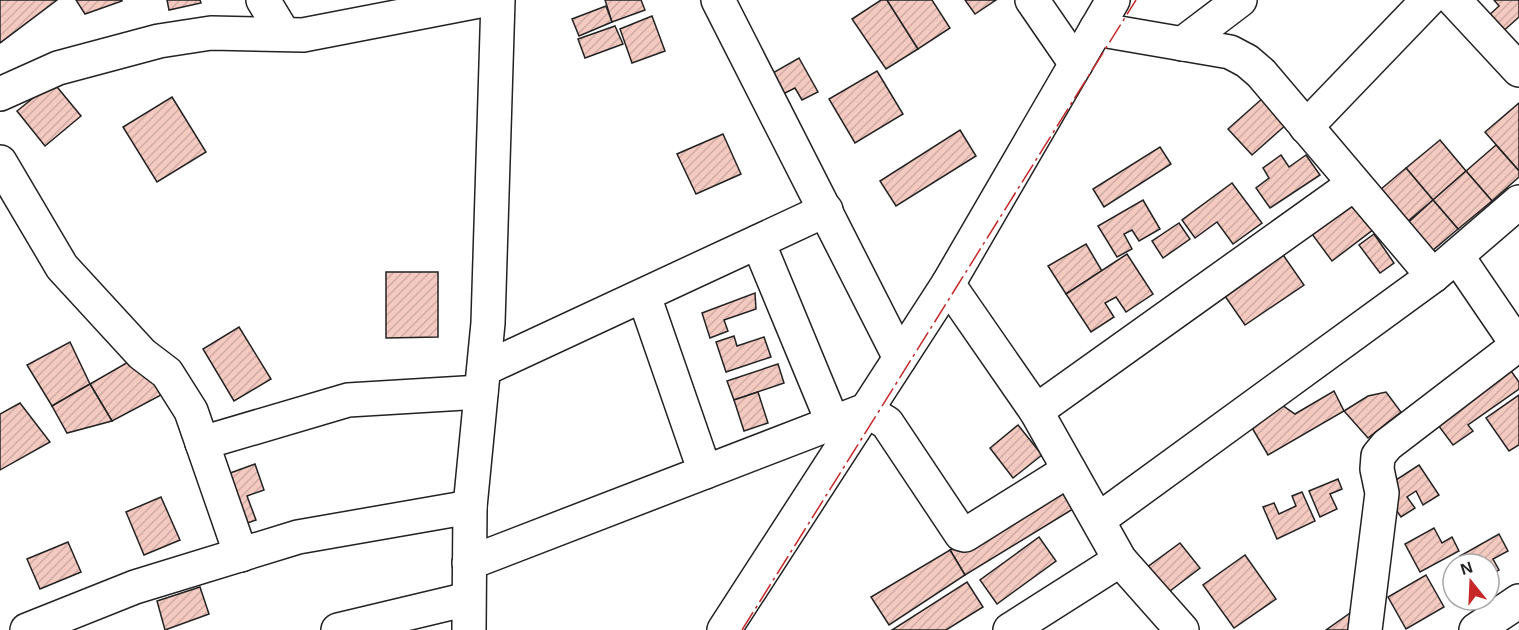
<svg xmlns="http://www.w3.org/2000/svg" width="1519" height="630" font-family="Arial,sans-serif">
<defs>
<pattern id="building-hatch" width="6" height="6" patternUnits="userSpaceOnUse" patternTransform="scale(1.5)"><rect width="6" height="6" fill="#f3c9c0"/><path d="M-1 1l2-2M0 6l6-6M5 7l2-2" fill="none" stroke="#d0aca5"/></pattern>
</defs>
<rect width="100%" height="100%" fill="#fff"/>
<g fill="url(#building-hatch)" stroke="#222" stroke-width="1.5">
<polygon points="0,0 57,0 0,43"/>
<polygon points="76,0 122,0 122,1 85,14"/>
<polygon points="167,0 200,0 201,3 169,10"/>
<polygon points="605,0 641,0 645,10 612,22"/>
<polygon points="881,0 887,0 918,49 886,69 852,19"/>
<polygon points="887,0 932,0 950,28 918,49"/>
<polygon points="965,0 996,0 975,14"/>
<polygon points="1494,0 1519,0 1519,17 1500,34 1486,18 1499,6"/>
<polygon points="606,6 612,22 579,36 572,19"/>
<polygon points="652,16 665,51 632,63 620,29"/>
<polygon points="615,26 623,44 585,58 578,39"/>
<polygon points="799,58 818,92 802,100 795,88 783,94 764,78"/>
<polygon points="877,71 903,114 855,143 829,99"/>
<polygon points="53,82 81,116 45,146 17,111"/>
<polygon points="172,97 206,152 157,182 123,127"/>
<polygon points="1264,97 1287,124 1252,155 1228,129"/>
<polygon points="1519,103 1519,171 1485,132"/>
<polygon points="960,130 976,156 896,206 880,181"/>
<polygon points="723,134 741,174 696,194 677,154"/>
<polygon points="1440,140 1466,171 1433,200 1406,168"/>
<polygon points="1496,145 1519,171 1519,177 1492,201 1466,171"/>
<polygon points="1160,147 1171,164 1104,207 1093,189"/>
<polygon points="1281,155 1289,167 1306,155 1320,175 1270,208 1256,188 1269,178 1263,168"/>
<polygon points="1406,168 1433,200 1401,227 1374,195"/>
<polygon points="1466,171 1492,201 1458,229 1433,200"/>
<polygon points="1232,183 1262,223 1233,244 1217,222 1195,238 1182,220"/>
<polygon points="1347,195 1374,229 1332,261 1306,226"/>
<polygon points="1143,200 1160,229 1139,241 1132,230 1124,234 1132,249 1117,257 1098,226"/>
<polygon points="1433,200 1458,229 1425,257 1401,229"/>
<polygon points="1179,223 1190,239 1163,258 1152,241"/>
<polygon points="1374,234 1394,263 1380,273 1359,245"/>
<polygon points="1086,244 1102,271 1066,294 1048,266"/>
<polygon points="1279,249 1304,285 1245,325 1220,289"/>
<polygon points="1127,254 1153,294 1126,312 1116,297 1105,303 1114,317 1091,332 1066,294"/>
<polygon points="386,272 438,272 438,337 386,338"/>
<polygon points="755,293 756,309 724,320 728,331 710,338 702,313"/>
<polygon points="239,327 271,379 234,401 203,349"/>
<polygon points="734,336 737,346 764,337 771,357 726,372 716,342"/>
<polygon points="70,342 90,384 52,406 27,365"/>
<polygon points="142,354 163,394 112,421 90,384"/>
<polygon points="778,364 784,383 734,400 727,381"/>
<polygon points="1506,364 1519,382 1519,389 1468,425 1473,431 1453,445 1432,417"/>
<polygon points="90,384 112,421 67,433 52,406"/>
<polygon points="1334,391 1344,411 1268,455 1248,421 1279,403 1295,414"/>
<polygon points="758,392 768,423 744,431 734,400"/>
<polygon points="1386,392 1401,412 1368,438 1344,411 1368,396"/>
<polygon points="1519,395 1519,445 1509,451 1486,418"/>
<polygon points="20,403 50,442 0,470 0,414"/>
<polygon points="1018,425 1042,455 1013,478 990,448"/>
<polygon points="255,464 264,490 247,496 256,520 239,526 222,476"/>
<polygon points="1419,465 1439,495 1423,505 1416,491 1407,497 1415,508 1401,517 1382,489"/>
<polygon points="1338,479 1342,489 1330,494 1337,509 1320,517 1309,491"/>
<polygon points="1057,484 1073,509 965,575 950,550"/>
<polygon points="1302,492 1315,521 1277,539 1263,507 1274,503 1279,514 1296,506 1292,496"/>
<polygon points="161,497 180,540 144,555 126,512"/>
<polygon points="1434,528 1442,543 1452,537 1459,551 1420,572 1405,544"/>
<polygon points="1499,534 1508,551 1493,559 1499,570 1489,576 1489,564 1464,564 1460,556"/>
<polygon points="1039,537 1056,561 997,604 980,580"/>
<polygon points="68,542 81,572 40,589 27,559"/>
<polygon points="1180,543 1200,568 1166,594 1146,568"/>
<polygon points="950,550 965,575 889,625 871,597"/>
<polygon points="1245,555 1276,599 1234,628 1203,585"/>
<polygon points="1426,575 1444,607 1406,629 1388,597"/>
<polygon points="967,582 983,607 946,630 892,630"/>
<polygon points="200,587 209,614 165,630 157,601"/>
<polygon points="1350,613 1361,630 1326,630"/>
</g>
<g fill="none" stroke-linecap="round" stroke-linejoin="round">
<g stroke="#222" stroke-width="36">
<g id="minor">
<polyline points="263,0 283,33"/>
<polyline points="718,0 900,358"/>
<polyline points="1032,0 1076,64"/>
<polyline points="1454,0 1519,70"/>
<polyline points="1096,29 1230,52 1247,61 1261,73 1433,276"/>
<polyline points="1182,44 1240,0"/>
<polyline points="0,94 58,68 159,41 211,33 303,35 484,0"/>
<polyline points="1306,127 1428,0"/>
<polyline points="0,162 62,267 142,354 167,373 191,411 241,555"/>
<polyline points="758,242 833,423"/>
<polyline points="1457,256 1519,347"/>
<polyline points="948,284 1036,411 1120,560 1182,630"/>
<polyline points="644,296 705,472"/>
<polyline points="484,369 826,210"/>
<polyline points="1036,411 1354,184"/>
<polyline points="202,443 348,400 481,392"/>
<polyline points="1098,520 1433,276 1519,202"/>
<polyline points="469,563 866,410 887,423 961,534 965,535 1069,470"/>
<polyline points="27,630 135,587 298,537 470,507"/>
<polyline points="338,630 468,599"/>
<polyline points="469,630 470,507 488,323 498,0"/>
<polyline points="724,630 948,284 1113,0"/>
<polyline points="1010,630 1120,560"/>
<polyline points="1365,630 1382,493 1377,469 1378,456 1387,445 1519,344"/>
<polyline points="1476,630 1519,601"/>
</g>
</g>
<use href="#minor" stroke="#fff" stroke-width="33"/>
<polyline stroke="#c62828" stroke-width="1.5" stroke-dasharray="21 4.5 3 4.5" stroke-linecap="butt" points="742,630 1136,0"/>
</g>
<g transform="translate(1471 582) rotate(342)"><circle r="28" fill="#ffffff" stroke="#a7a7a7" stroke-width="1.5"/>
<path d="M0-4.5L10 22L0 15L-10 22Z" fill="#c62828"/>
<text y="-9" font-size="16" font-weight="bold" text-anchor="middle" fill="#222222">N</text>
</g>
</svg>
